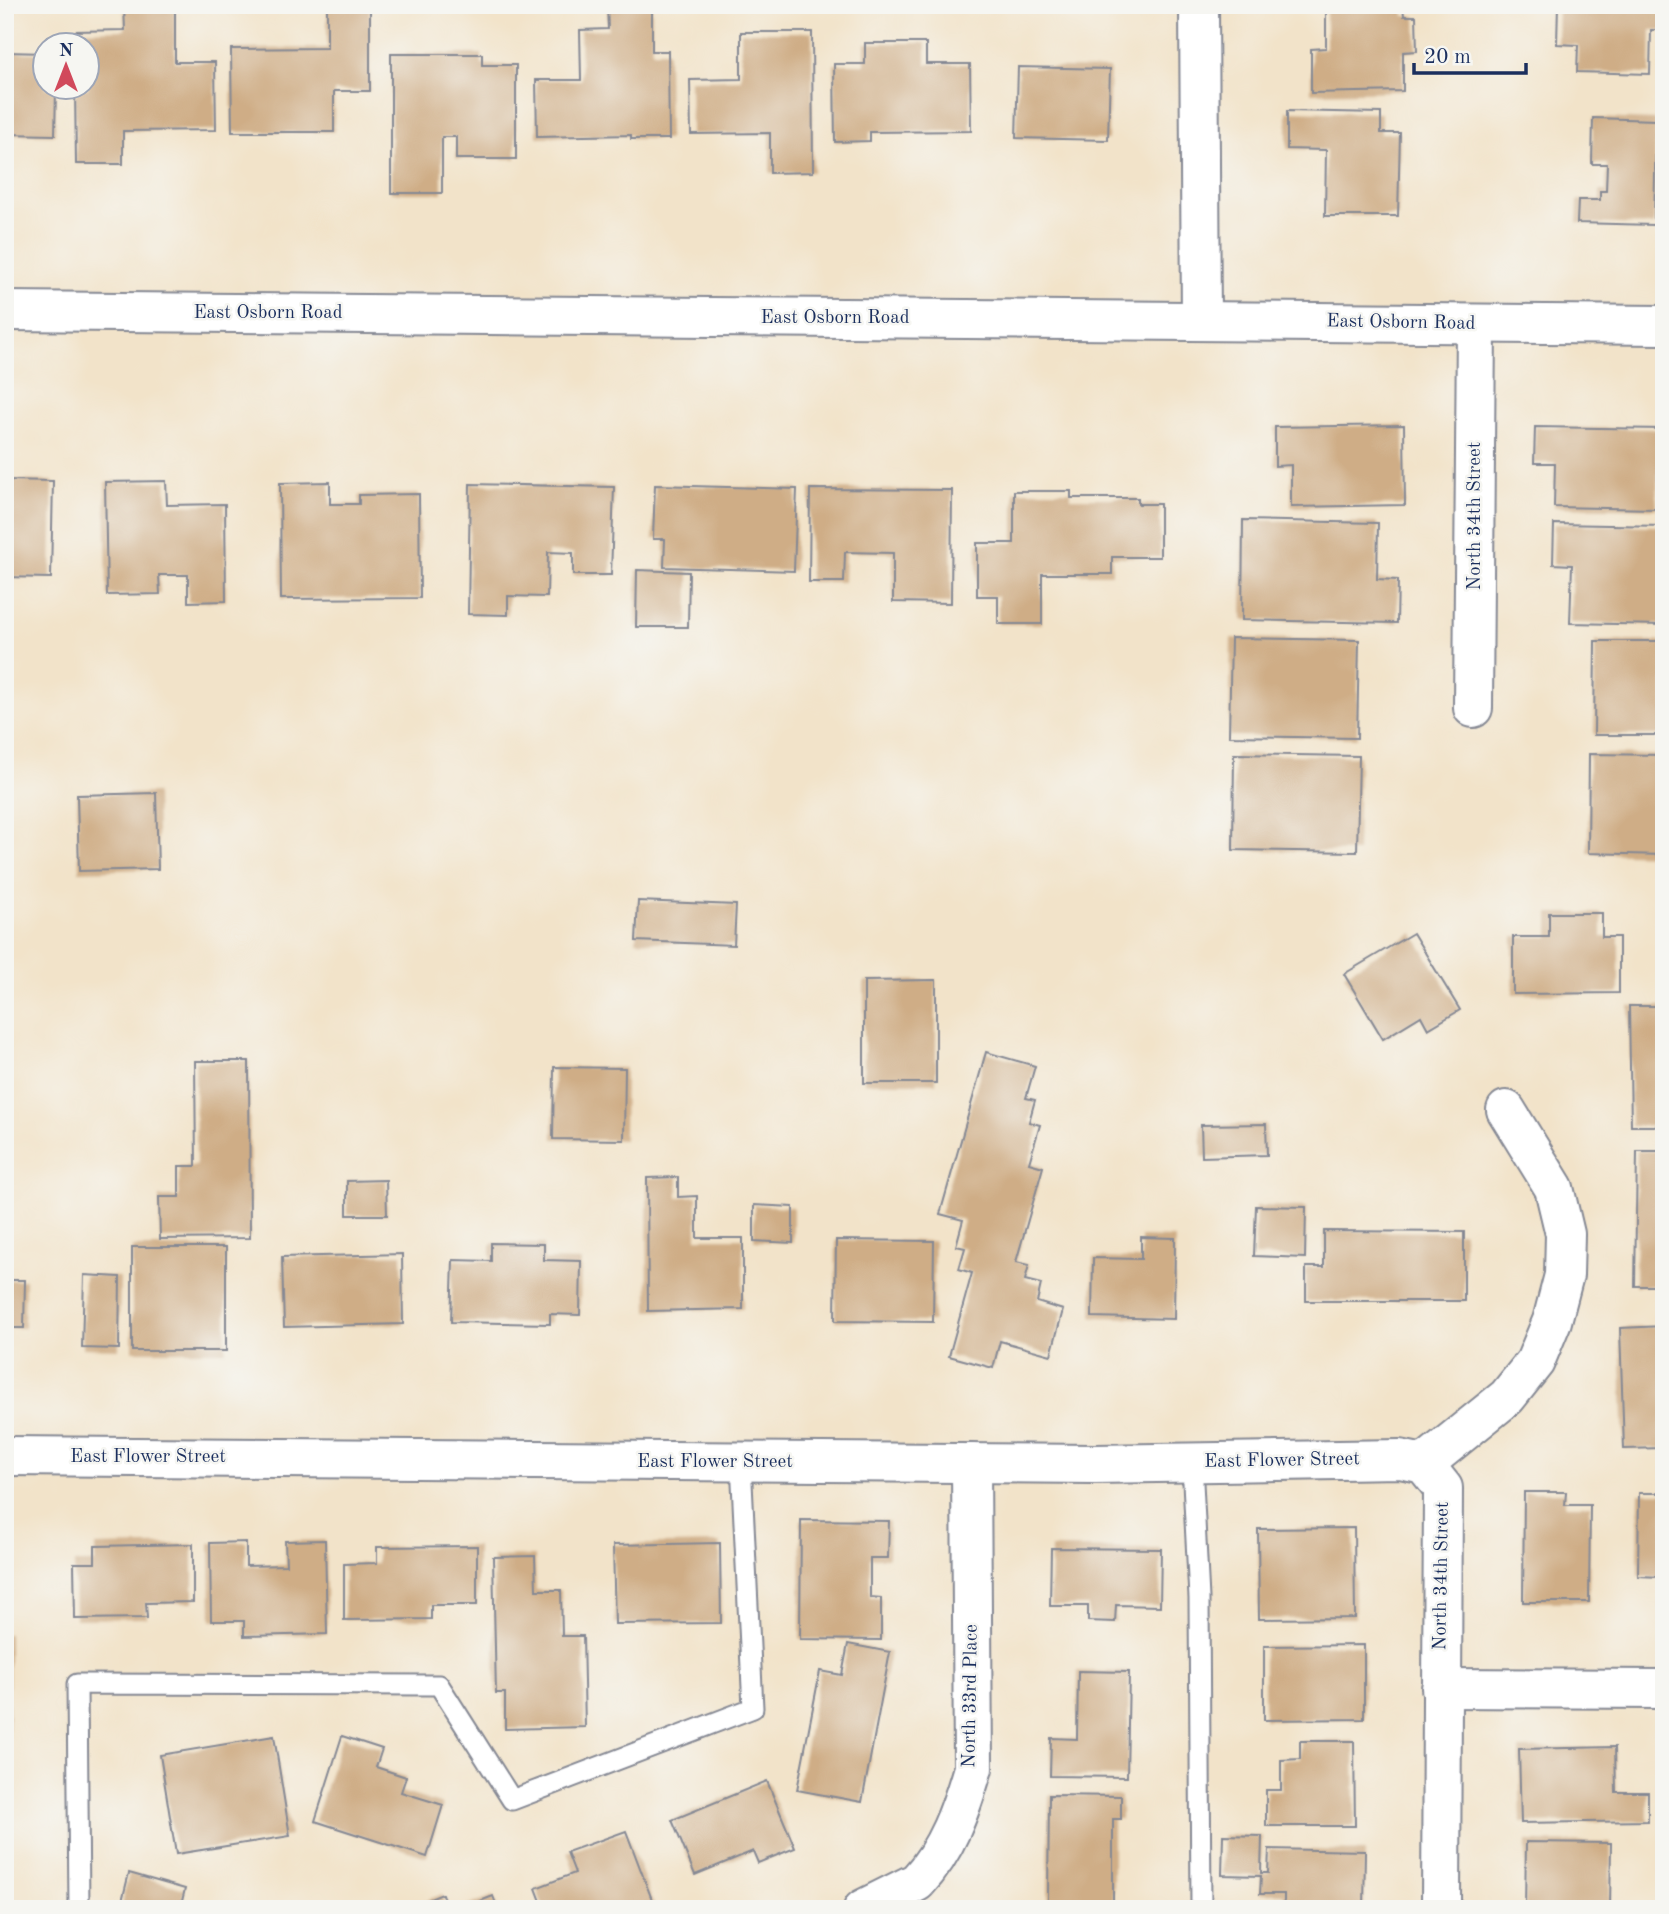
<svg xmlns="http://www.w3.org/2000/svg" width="1669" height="1914" font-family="'Old Standard TT',serif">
<rect width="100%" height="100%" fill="#f6f6f2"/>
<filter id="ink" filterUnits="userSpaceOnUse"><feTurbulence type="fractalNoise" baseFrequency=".0143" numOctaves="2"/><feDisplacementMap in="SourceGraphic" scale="14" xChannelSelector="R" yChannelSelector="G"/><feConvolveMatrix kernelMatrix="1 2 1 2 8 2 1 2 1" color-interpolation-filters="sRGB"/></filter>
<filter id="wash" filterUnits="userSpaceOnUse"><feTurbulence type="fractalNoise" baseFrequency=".00686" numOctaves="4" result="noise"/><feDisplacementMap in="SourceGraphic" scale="28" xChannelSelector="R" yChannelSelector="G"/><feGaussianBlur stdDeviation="1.57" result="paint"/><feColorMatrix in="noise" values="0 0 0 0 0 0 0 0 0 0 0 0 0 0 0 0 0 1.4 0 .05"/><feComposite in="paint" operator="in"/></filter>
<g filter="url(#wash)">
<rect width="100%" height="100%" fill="#f2e3c9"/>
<g id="blocks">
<g fill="#cfad86">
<polygon points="124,5 175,5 175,62 215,62 216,130 123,131 123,164 76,164 75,88 88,88 88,46 75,46 75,31 125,30"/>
<polygon points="327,5 370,5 370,91 334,91 334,132 232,132 231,49 327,48"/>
<polygon points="652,5 652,51 668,51 669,139 631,139 631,135 537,137 536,80 581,80 580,30 608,29 607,6"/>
<polygon points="1326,5 1403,5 1404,16 1416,16 1417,51 1403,52 1403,91 1311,93 1311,49 1326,48"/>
<polygon points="1558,5 1664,5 1664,30 1651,30 1650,74 1577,72 1578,45 1557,44"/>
<polygon points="741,32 812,32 813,172 770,173 770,133 691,134 690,80 741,79"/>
<polygon points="865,43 926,43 926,64 970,64 971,131 870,132 870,141 835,142 834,64 865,64"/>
<polygon points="5,52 46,53 46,88 56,88 55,135 5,134"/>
<polygon points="391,54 482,54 482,65 516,65 516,159 456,159 456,137 442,137 442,193 391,193"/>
<polygon points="1018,67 1110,69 1108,140 1016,138"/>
<polygon points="1287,111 1381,113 1381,133 1400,133 1398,216 1325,216 1326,150 1287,149"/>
<polygon points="1593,118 1656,120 1654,225 1577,223 1578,200 1600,200 1600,191 1606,191 1607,164 1592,164"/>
<polygon points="1404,425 1405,505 1291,507 1291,465 1275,466 1275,427"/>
<polygon points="1535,427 1664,429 1664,467 1658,467 1657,509 1554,507 1555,463 1534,463"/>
<polygon points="5,480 53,481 51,578 5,577"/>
<polygon points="166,481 167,505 225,504 226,601 188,602 188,575 159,575 160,594 107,595 105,482"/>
<polygon points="330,482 330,504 359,504 359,495 419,494 420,598 281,599 280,483"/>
<polygon points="470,484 614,487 611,575 573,575 573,553 548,552 547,597 508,596 508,615 468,614"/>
<polygon points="655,485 797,489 794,571 664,567 665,539 653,539"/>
<polygon points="810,489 952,490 951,603 893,602 893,553 845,552 844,582 809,582"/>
<polygon points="1014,491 1071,491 1071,498 1138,498 1138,504 1160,504 1160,557 1112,557 1112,574 1042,574 1042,624 998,624 998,596 977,596 977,543 1014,543"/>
<polygon points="1243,520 1378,523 1377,579 1398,580 1397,623 1242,620"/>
<polygon points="1554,524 1664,526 1664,625 1570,623 1572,565 1553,564"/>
<polygon points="637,570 689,572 688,627 636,627"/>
<polygon points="1231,638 1359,640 1357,738 1229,736"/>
<polygon points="1595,641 1664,641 1664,735 1594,735"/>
<polygon points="1234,754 1359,756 1357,852 1233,850"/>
<polygon points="1589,754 1664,755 1664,855 1588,853"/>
<polygon points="156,793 158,869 79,871 77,795"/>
<polygon points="638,901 736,905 734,945 636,941"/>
<polygon points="1549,913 1602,913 1602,937 1619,937 1619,993 1513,994 1513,937 1549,937"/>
<polygon points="1413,933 1460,1010 1428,1029 1421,1016 1383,1039 1344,974"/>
<polygon points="936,980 936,1083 864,1083 864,981"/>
<polygon points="1629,1006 1664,1006 1664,1126 1631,1126"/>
<polygon points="986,1052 1035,1066 1026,1098 1035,1100 1029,1122 1040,1125 1029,1163 1043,1167 1016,1262 1029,1265 1025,1280 1041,1284 1037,1302 1063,1310 1051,1355 1000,1341 993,1368 949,1356 972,1273 959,1269 965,1248 956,1246 963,1220 940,1214"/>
<polygon points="195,1061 249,1061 250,1238 160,1239 159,1197 179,1197 179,1166 196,1166"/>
<polygon points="554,1067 625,1068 624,1140 553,1139"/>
<polygon points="1266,1124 1267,1155 1202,1157 1201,1125"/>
<polygon points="1637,1151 1664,1151 1664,1286 1635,1286"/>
<polygon points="678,1177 678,1197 697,1196 697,1238 743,1238 743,1309 648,1311 647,1178"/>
<polygon points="386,1180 387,1215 347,1215 347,1181"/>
<polygon points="754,1205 793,1207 793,1243 754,1241"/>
<polygon points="1256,1206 1306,1207 1305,1258 1254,1256"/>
<polygon points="1324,1231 1464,1232 1464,1301 1306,1301 1306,1267 1324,1267"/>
<polygon points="1141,1237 1175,1238 1174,1319 1092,1317 1093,1258 1141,1259"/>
<polygon points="836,1240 934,1241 933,1322 835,1321"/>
<polygon points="491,1243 544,1244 544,1260 581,1261 580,1315 550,1314 550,1324 451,1322 453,1260 491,1261"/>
<rect x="132" y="1247" width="94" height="104"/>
<polygon points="402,1254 403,1324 284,1327 282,1257"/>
<polygon points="84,1275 120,1277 119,1349 82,1348"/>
<polygon points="5,1280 25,1280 24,1328 5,1328"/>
<polygon points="1664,1326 1664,1448 1624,1449 1620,1328"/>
<polygon points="1524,1492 1566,1492 1565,1505 1590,1505 1589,1602 1523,1602"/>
<polygon points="1639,1493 1664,1493 1664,1610 1660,1610 1661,1577 1638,1576"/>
<polygon points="801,1520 889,1521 888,1558 870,1558 870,1597 881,1598 881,1640 800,1639"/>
<polygon points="1354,1528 1355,1618 1259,1619 1258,1529"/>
<polygon points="325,1540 327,1634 244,1636 244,1621 211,1621 210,1543 246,1542 246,1566 286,1565 285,1541"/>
<polygon points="720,1543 721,1623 615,1624 613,1545"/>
<polygon points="193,1544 193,1602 146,1603 147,1618 75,1619 74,1563 95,1563 95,1546"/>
<polygon points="477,1546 477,1605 431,1605 431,1619 344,1620 344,1564 377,1563 377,1547"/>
<polygon points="1051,1548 1161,1549 1160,1606 1116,1605 1115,1622 1088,1621 1088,1606 1050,1606"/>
<polygon points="535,1556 536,1590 561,1590 562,1636 583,1636 585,1727 505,1729 505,1693 496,1693 493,1557"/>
<rect x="5" y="1634" width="4" height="103"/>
<polygon points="848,1644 890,1652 862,1802 797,1790 820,1671 842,1675"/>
<polygon points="1364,1645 1364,1719 1264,1720 1264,1646"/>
<polygon points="1078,1671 1129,1672 1127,1777 1050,1776 1051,1738 1077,1739"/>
<polygon points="274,1736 290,1836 176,1854 160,1755"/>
<polygon points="342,1736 382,1749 376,1767 406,1777 401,1792 443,1805 427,1857 315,1821"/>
<polygon points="1300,1741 1354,1741 1355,1826 1266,1826 1266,1790 1281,1790 1281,1760 1300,1759"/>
<polygon points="1615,1747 1616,1792 1648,1792 1648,1821 1521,1823 1519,1749"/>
<polygon points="767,1781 795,1848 758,1863 753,1851 695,1875 672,1820"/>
<polygon points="1049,1795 1121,1796 1121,1819 1113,1819 1113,1902 1048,1901"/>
<polygon points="626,1831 654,1905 644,1909 544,1909 536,1888 575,1873 567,1852"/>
<polygon points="1223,1835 1262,1836 1261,1873 1268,1873 1269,1849 1365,1851 1364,1909 1284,1909 1284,1894 1260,1894 1261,1876 1222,1875"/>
<polygon points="1526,1842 1611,1843 1610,1909 1525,1909"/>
<polygon points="129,1873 185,1889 180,1909 120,1909"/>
<polygon points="442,1894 447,1909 406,1909"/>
<polygon points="493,1896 498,1909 460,1909"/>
</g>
</g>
</g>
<g filter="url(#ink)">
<use href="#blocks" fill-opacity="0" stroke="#868994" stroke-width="2"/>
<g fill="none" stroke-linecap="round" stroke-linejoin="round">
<g stroke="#868994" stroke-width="23">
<g id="service">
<polyline points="1192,1463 1199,1598 1201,1909"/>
<polyline points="79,1909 77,1684 439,1685 512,1800 753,1708 741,1462"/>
</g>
</g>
<g stroke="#868994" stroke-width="42">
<g id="minor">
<polyline points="1199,5 1201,321"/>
<polyline points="1473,708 1476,324"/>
<polyline points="5,1456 1095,1464 1400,1459 1424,1464"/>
<polyline points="1424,1464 1443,1488 1441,1909"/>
<polyline points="1424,1464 1507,1397 1535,1362 1552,1321 1564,1275 1565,1234 1554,1188 1506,1110"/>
<polyline points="1441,1688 1664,1689"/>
<path d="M863,1909L917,1882C947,1850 961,1809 973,1768L971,1463"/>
</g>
</g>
<g stroke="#868994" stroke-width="42">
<polyline id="secondary" points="5,311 1664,325"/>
</g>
<use href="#service" stroke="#fff" stroke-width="19"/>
<use href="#minor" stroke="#fff" stroke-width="38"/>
<use href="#secondary" stroke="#fff" stroke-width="38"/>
</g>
</g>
<g text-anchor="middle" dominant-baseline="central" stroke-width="5" stroke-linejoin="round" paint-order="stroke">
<g font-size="19" fill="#1b2f5e" stroke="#f6f6f2">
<text x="268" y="313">East Osborn Road</text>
<text x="835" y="318">East Osborn Road</text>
<text transform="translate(1401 323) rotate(1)">East Osborn Road</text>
<text transform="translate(1475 516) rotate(-90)">North 34th Street</text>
<text x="148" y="1457">East Flower Street</text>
<text transform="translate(1282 1461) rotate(-1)">East Flower Street</text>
<text x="715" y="1462">East Flower Street</text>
<text transform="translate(1442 1576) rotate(-89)">North 34th Street</text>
<text transform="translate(971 1696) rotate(-89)">North 33rd Place</text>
</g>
</g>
<rect width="1669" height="1914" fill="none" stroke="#f6f6f2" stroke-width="28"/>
<g transform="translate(66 66)"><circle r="33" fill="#f6f6f2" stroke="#9ea6b7" stroke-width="2"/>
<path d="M0-5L12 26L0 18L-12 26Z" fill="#d1495b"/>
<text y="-10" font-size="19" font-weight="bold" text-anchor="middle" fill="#1b2f5e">N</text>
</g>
<path d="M1414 63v10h112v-10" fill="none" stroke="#1b2f5e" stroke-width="3.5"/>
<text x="1424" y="63" font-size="21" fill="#1b2f5e" stroke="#f6f6f2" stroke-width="5" paint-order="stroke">20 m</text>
</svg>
